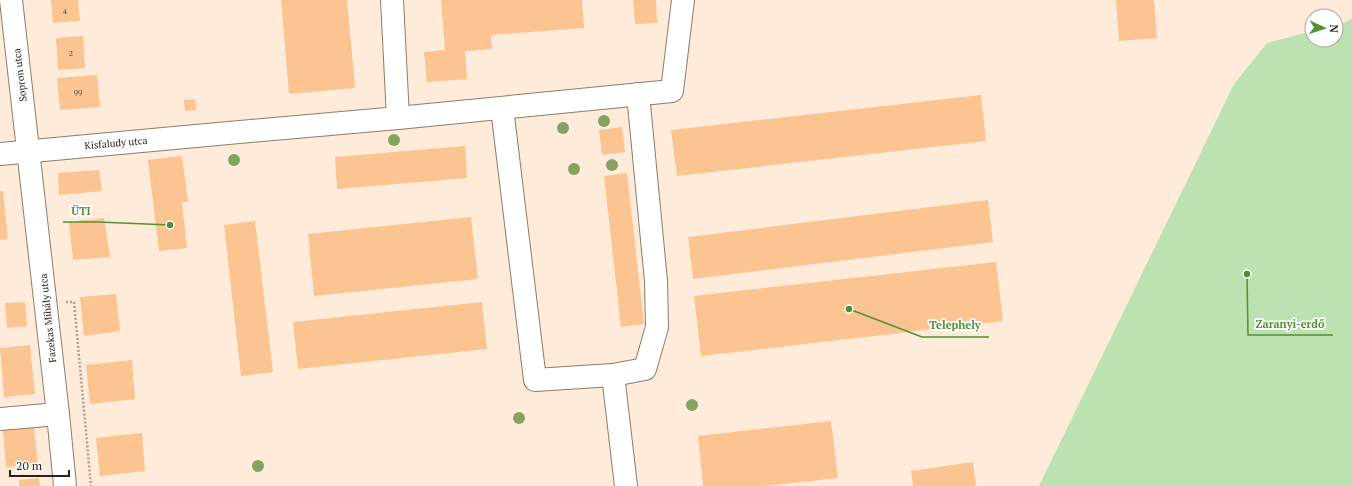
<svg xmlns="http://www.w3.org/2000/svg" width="1352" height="486" font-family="'PT Serif',serif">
<rect width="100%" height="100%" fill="#feebd9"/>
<polygon fill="#bce2b2" points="1352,18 1352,486 1039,486 1234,84 1267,43 1312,31 1312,40 1336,40 1336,25 1344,23"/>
<g fill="#fbc490">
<polygon points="51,0 78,0 80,21 53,23"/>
<polygon points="281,0 347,0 355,88 289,94"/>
<polygon points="441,0 582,0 584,28 491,35 492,49 465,51 467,79 427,82 424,52 445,50"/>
<polygon points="633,0 656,0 657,23 635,24"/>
<polygon points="1116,0 1154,0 1157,38 1119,41"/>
<polygon points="83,36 85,68 58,70 56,38"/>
<polygon points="97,75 100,107 60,110 57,78"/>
<polygon points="981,95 986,141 677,176 671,130"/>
<polygon points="195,99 196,110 185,111 184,100"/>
<polygon points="622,127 625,152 602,155 599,130"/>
<polygon points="465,146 467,178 337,189 335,157"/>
<polygon points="182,156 188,202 182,202 187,248 159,251 148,160"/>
<polygon points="99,170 102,191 59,195 58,173"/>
<polygon points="627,173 644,324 621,327 604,176"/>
<polygon points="0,191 3,191 8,239 0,240"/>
<polygon points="988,200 993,242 693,279 688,237"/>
<polygon points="471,217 478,279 314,296 308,234"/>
<polygon points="104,218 110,257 73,260 69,222"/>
<polygon points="255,221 273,372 241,376 224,225"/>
<polygon points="996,262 1003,321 701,356 694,296"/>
<polygon points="116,294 120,331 84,336 80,297"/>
<polygon points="25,302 27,326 7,328 5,303"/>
<polygon points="482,302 487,349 298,369 293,322"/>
<polygon points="30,345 35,394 4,397 0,348"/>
<polygon points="132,360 135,399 90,404 86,365"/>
<polygon points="831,421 838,478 765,486 703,486 698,436"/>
<polygon points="34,427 38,465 6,467 3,430"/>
<polygon points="142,433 145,471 100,476 96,438"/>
<polygon points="973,462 976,486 913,486 911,471"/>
<polygon points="39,478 40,486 19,486 19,480"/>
</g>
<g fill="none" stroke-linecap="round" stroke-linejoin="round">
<g stroke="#8d7c6c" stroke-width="24">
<g id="minor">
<polyline points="11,0 58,414 65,486"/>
<polyline points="502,108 535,380 613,375"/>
<polyline points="398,118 672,91 683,0"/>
<path d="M0,154C133,141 265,130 398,118L392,0"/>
<polyline points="0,419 58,414"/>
<polyline points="626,486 613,375 645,369 657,327 656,281 638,94"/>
</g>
</g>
<polyline stroke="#ae9f92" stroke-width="2.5" stroke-dasharray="2 2" stroke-linecap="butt" points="66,302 74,302 91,486"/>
<use href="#minor" stroke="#fff" stroke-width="22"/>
</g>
<g fill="#84a362">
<circle cx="604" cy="121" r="6"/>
<circle cx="563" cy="128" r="6"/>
<circle cx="394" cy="140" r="6"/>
<circle cx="234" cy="160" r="6"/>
<circle cx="612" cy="165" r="6"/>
<circle cx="574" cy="169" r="6"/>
<circle cx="692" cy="405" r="6"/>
<circle cx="519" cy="418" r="6"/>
<circle cx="258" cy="466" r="6"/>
</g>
<g text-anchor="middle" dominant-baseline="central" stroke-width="3.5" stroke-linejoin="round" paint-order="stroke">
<g font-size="8" fill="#5e4a39">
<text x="65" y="11">4</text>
<text x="71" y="53">2</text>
<text x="78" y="92">99</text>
</g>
<g font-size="10" fill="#29221c" stroke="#fff">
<text transform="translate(20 75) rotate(-97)">Sopron utca</text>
<text transform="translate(116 143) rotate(-5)">Kisfaludy utca</text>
<text transform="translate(48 318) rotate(-96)">Fazekas Mihály utca</text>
</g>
</g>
<path fill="none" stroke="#529031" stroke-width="1.5" d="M170 225L98 222H63M1247 274L1248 335H1333M849 309L922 337H989"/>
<g fill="#529031" stroke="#fff" stroke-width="1.5">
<circle cx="170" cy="225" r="4"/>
<circle cx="1247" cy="274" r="4"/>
<circle cx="849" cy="309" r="4"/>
</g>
<g font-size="11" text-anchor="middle" font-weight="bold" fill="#529031" stroke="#fff" stroke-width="3.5" stroke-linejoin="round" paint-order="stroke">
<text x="81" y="215">ÜTI</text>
<text x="1290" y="328">Zaranyi-erdő</text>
<text x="955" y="329">Telephely</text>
</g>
<g transform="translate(1324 28) rotate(93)"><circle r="19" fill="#ffffff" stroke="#a9a7a4"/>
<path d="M0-3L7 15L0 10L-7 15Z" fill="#529031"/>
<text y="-6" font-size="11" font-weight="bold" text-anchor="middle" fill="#29221c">N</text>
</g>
<path d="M10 470v6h59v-6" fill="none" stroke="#29221c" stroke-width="2"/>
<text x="16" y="470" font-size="12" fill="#29221c" stroke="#ffffff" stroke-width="3" paint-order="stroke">20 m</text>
</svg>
